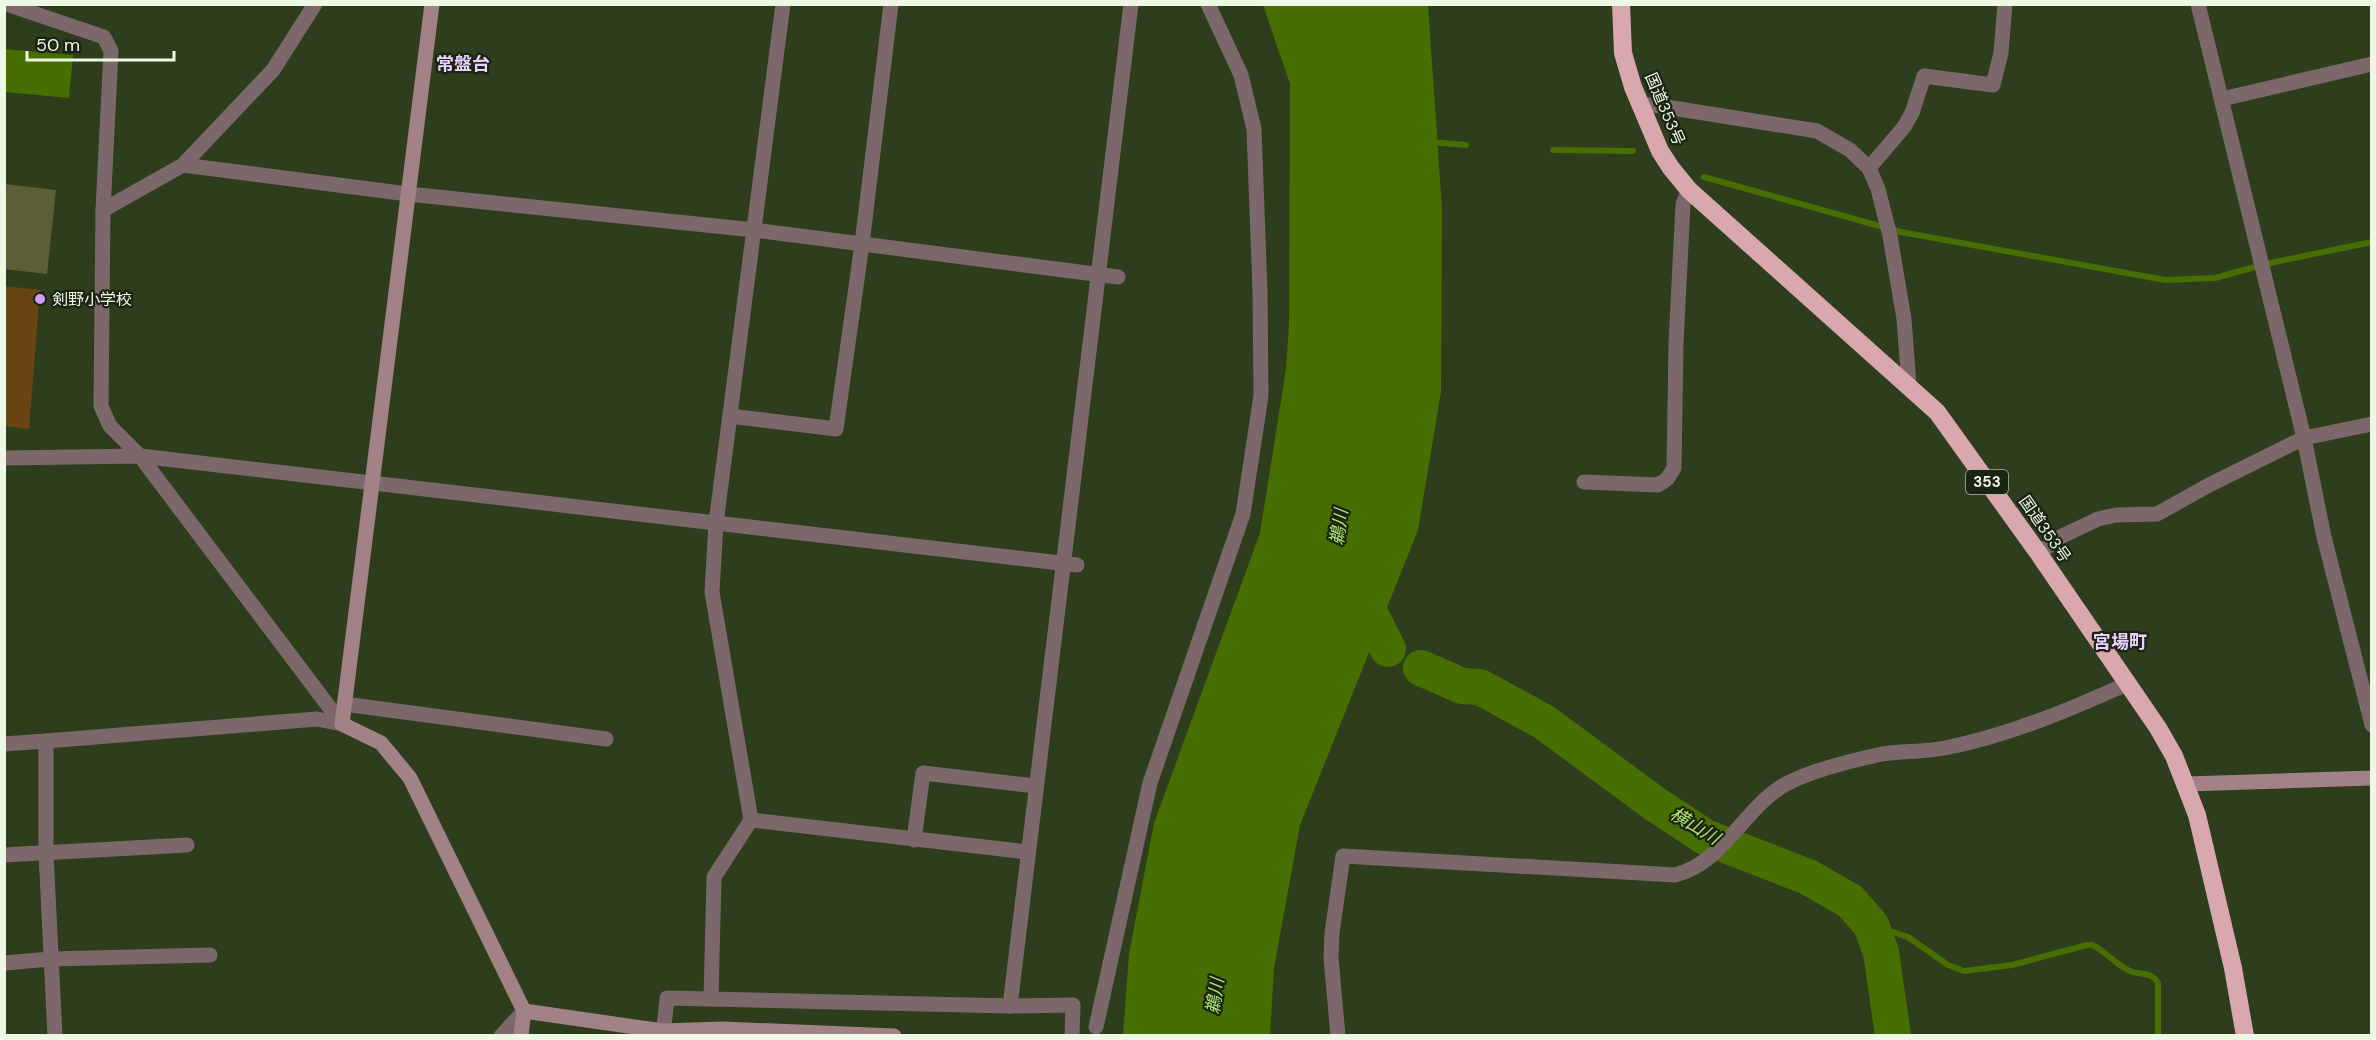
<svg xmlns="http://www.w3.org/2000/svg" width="2376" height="1040" font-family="'DM Sans','Noto Sans JP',sans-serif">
<rect width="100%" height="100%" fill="#2e3e1c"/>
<polygon fill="#6a4514" points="5,286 40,290 29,429 5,426"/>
<g fill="#476e00">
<polygon points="1263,5 1428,5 1442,209 1441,392 1418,530 1300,825 1274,968 1270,1035 1123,1035 1129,954 1154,823 1260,533 1286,369 1289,323 1290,84"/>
<polygon points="4,49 73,55 69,98 5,92"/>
</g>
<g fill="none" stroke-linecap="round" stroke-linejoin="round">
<g stroke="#476e00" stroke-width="6">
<polyline points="1430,142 1466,145"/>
<polyline points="1553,150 1633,151"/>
<polyline points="1704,177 1901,232 2165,280 2215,278 2255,267"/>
<polyline points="2270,263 2372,242"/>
<path d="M1871,925L1908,937L1948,965L1964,971L2012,965L2087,945H2092C2107,951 2118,968 2133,972C2143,975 2152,972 2158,983V1036"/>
</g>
<g stroke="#476e00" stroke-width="36">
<polyline points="1356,586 1388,649"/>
<polyline points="1421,668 1462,686 1480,687 1544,722 1655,804 1705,837 1808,877 1850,901 1871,925 1881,952 1893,1036"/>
</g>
</g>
<polygon fill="#5d5e36" points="4,184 56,190 47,274 4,269"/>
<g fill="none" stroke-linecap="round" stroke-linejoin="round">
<g stroke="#7c686a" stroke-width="15">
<polyline points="6,4 104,37 111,51 103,210 101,406 110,426 140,456 342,724"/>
<polyline points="2198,4 2304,438 2324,537 2372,725"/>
<polyline points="2222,99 2372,64"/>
<polyline points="1640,105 1654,105 1817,131 1850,150 1869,168 1878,189 1890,236 1904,319 1909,385"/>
<polyline points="183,165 408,194 754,230 1118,277"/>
<polyline points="1869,168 1904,127 1912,113 1924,76 1993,85 2001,53 2005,4"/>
<polyline points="103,210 183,165 273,70 315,4"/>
<polyline points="730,416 836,429 862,244 891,4"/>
<polyline points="4,458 140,456 1077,565"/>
<polyline points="1584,482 1658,485 1667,479 1674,468 1676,344 1683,204 1689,190"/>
<polyline points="2039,554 2058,538 2098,519 2116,515 2157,514 2209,485 2304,438 2372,424"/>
<polyline points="344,704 606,739"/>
<polyline points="4,744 46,741"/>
<polyline points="751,820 1028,852"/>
<polyline points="914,840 923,773 1036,786"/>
<polyline points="4,855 187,845"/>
<polyline points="4,963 51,959 210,955"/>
<polyline points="711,998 714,877 751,820 712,592 716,523 783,4"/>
<polyline points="1010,1006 1131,4"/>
<polyline points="1096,1027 1150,783 1243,514 1261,396 1260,291 1254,129 1241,75 1208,4"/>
<polyline points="55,1036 46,853 46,741 317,719 342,724"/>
<polyline points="501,1036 524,1011"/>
<polyline points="663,1036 667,998 1010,1006 1073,1005 1072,1036"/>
<path d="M1338,1036L1331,958L1332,933L1343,856L1675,875C1725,863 1746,803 1790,782C1816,769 1854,760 1882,754C1902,751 1924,752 1945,748C2010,735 2069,710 2129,683"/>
</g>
<g stroke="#a28286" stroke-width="15">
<polyline points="432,4 342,724 381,743 410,778 524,1011 521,1036"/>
<polyline points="2187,784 2372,778"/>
<polyline points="524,1011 663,1031 722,1029 894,1036"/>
</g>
<polyline stroke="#d9a7ae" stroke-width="18" points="1621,4 1623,53 1633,87 1660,151 1671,168 1689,190 1937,412 2039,554 2158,728 2174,756 2197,815 2233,968 2245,1036"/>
</g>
<circle fill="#d39cfc" stroke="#1b2313" stroke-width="2" cx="40" cy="299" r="6"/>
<g text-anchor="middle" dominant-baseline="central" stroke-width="4.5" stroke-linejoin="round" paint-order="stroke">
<rect fill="#1b2313" stroke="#afb9a6" stroke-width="1.5" x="1966" y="470" width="42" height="24" rx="4.5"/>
<g font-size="15" font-weight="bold" fill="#eef9e5">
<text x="1987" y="482">353</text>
</g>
<g font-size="16" fill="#eef9e5" stroke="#1b2313">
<text transform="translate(1665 109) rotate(67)">国道353号</text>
<text transform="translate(2045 529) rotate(55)">国道353号</text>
</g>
<g font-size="16" fill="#eef9e5" stroke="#1b2313" text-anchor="start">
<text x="52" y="299">剣野小学校</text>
</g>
<g font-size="18" font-weight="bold" fill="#e9d3fc" stroke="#1b2313">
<text x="463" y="64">常盤台</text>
<text x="2120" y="642">宮場町</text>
</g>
<g font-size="18" font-style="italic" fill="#b1e870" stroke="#1b2313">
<text transform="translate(1339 527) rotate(-82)">鵜川</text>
<text transform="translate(1695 826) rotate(31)">横山川</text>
<text transform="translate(1215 996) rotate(-82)">鵜川</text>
</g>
</g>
<rect width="2376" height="1040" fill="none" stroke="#eef9e5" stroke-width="12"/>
<path d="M27 51v9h147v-9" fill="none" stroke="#eef9e5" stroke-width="3"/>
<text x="36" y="51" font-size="18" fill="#eef9e5" stroke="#1b2313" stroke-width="4.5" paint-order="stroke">50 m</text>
</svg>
